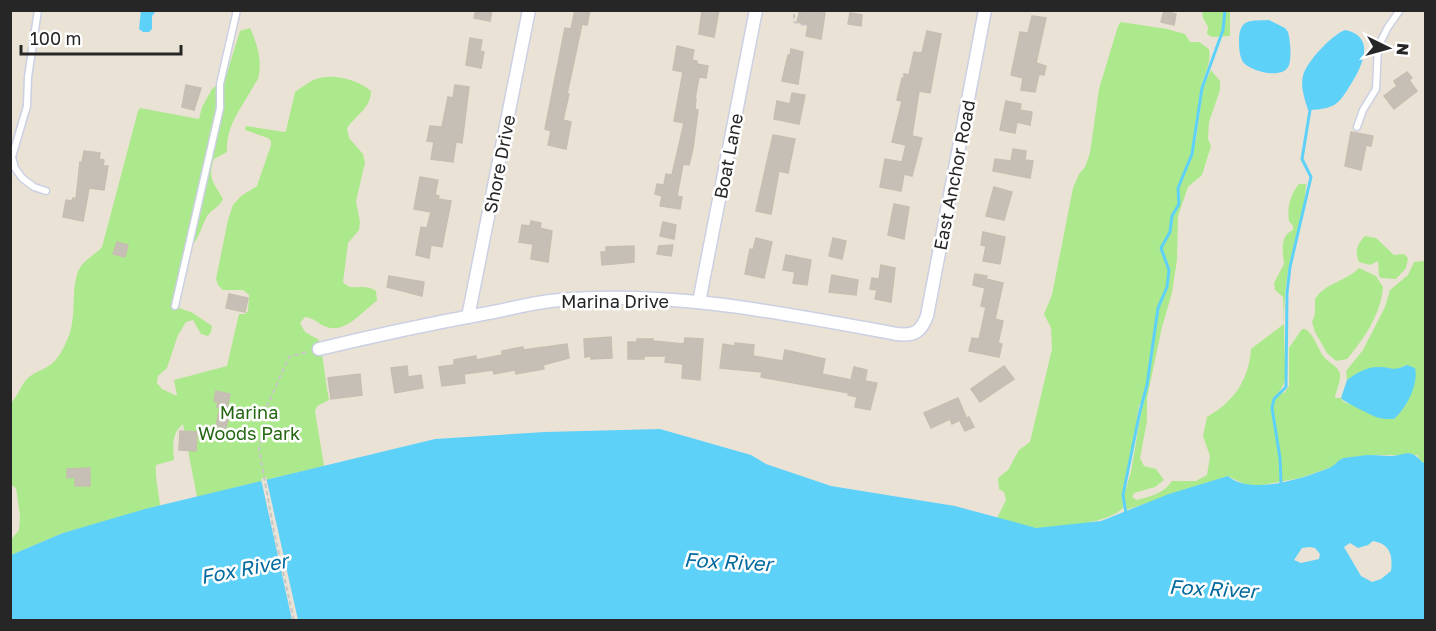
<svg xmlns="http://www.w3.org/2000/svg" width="1436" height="631" font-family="'Golos Text',sans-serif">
<rect width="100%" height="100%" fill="#ebe2d6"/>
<g fill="#ace88c">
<polygon points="1202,11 1230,11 1230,36 1212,37 1207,34 1208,27 1203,18"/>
<path d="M1121,22L1167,29L1185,34L1190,42H1199L1209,49C1212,65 1202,76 1200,92C1198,107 1197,124 1194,140H1196L1203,88L1211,70L1220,81V90L1209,122L1208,139L1211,146L1202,175L1188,187L1178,216L1177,260L1172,293L1162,327L1147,398V421L1140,458L1144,466L1156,469L1164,480L1155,487L1134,493L1132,497L1137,500C1152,496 1164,493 1172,481H1196L1207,475L1210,456L1203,436L1207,417C1214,412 1222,408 1227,402C1242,389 1250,368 1251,349L1284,324L1283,297L1275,290L1274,283L1284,264C1283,252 1279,236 1293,230V226L1289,221C1287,207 1290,195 1299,184H1306C1305,214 1293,242 1288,271C1282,306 1284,344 1286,379L1280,391L1284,393L1289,386V348L1302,329H1305C1315,335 1317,348 1324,357C1329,363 1338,366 1340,374C1341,381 1336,391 1335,398H1341L1344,402L1360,408L1374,416L1394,419L1403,409L1411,393L1407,365L1395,370L1381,367L1347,380L1346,371L1363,350L1385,307L1390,290L1408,275L1414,262L1425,261V463H1422L1417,455H1373L1341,459L1332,467L1300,478L1257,486L1244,484L1228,476L1126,510L1124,495L1131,472L1143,401L1139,405L1132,452L1122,493L1123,508C1108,523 1060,528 1038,528C1025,528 1010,521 997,518L1006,500L1004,492L999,489L998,478L1008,470L1019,450L1030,442L1052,349L1051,328L1044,314L1052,295L1073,188L1079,174L1085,167L1090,153L1099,89L1118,26Z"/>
<path d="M250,28C256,41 262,59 259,74C259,79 255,83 253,87C241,109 226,125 227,152L214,159C207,179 214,183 223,199C219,208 210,210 206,218C202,226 200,234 195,242L187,245L171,305L193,313L212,326L211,332L208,336L201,334L193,320L186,322L178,335L167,368L158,376L157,383L162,389L177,396L174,380L227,366L239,314H245L248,311L249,295L243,290H223L218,285L216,279L228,220L233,205L241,196L257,186L271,145V141L268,138L245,130L246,126L284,132L286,131L295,92C301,88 308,82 316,79C333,73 358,80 371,91C371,108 356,115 347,128L349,138L363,154L365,163L356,201L360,222L359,230L348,243L343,282C352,293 363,282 376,291L377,301C363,310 346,334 327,327C319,325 315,318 305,317L300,323L305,332L319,340C324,360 325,380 329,400L317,406L315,411L324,466L197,497L183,424C171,434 173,446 174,460L156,465C155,479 159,492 160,506L63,533L11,555L10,541L19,530L20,516L16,488L11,485V403C18,396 20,387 26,380C33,372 42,371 50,365C58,360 64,347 68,338C78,316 69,284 81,266C86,259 96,254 102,247L138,111L140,108L199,119L202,107L212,89L225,79L240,31Z"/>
<path d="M1365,236L1376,238L1394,255L1404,254L1408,258L1406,268L1396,279L1381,278L1379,276L1378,261L1370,265L1359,262C1354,251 1358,243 1365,236Z"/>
<path d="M1359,268L1376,276L1383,287C1381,314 1364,339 1347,359L1336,361L1327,353L1315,332L1312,322L1315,314V299C1325,283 1347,281 1359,268Z"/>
</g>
<g fill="#5ed1f8" fill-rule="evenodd">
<polygon points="141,10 156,11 152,16 152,29 149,32 143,32 139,29"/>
<path d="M1269,20L1285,28L1288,32C1290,40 1292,56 1289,65C1284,80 1251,72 1243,62C1239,55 1239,47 1239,39C1240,18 1251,21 1269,20Z"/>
<path d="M1345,30C1379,37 1360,71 1348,89C1344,95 1339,103 1332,106C1326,109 1314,110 1308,110C1305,100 1300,86 1303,76C1306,62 1332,35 1345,30Z"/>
<path d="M1407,365L1415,368C1419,384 1406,409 1394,419C1389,419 1384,419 1379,418C1375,417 1344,402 1341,398L1347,380C1356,373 1367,367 1378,367C1393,367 1392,372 1407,365Z"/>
<path d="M660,429L751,455L766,464L831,486L955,506L1036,528L1101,521L1169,494L1228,476C1251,496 1304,478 1329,468C1335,466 1338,459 1344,458C1353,457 1363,455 1371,455C1378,455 1384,456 1390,456C1406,456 1409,447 1422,462L1425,463V620H11V555L63,533L145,509L435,439L545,432ZM1373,541C1390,544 1393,555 1391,571L1381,579L1372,582L1361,576L1344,547L1350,543L1358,548L1368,545ZM1310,547L1315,548L1320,554L1319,559L1301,563L1294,560L1302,548Z"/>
</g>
<polygon fill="#ebe2d6" points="266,477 298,620 292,620 261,479"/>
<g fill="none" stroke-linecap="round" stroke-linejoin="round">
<g stroke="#5ed1f8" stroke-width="3">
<polyline points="1281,483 1280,458 1272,408 1274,399 1286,387 1287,293 1290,267 1311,177 1302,159 1310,110"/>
<polyline points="1126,514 1123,495 1140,411 1147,385 1158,308 1167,287 1169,270 1161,248 1170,232 1172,216 1179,204 1178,188 1192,154 1202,88 1223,30 1225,10"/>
</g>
</g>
<g fill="#c6bfb6" stroke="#c6beb0" stroke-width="1.5">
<polygon points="476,10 492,10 490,21 474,18"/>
<polygon points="575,10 590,10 587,25 582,24 567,94 569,94 563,120 571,122 566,149 548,145 551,131 545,129 565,28 571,29"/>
<polygon points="702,10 719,10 714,37 699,34"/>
<polygon points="800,10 817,10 825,13 821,39 806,36 808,25 797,22"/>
<polygon points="1164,11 1176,14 1174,25 1161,22"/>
<polygon points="850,13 862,15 861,26 848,24"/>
<polygon points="1032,16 1046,18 1036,63 1046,66 1044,75 1039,74 1035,92 1021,90 1023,78 1011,75 1020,32 1028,33"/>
<polygon points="927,31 941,34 930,93 919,91 912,136 922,138 912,176 904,174 901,191 880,187 885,159 902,162 906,145 892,142 902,101 897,100 902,78 904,79 904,74 909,75 914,52 922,53"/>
<polygon points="470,38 482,40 480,51 484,52 481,68 466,65"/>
<polygon points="677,46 694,50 692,60 697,61 697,64 708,66 706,78 699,77 695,99 696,99 695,109 698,110 693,148 689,165 683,164 677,196 682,197 680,209 660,206 662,196 655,194 657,184 664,185 666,174 672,175 684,123 674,121 683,72 673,70"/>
<polygon points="791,49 803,52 798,84 782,81 788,55 790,55"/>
<polygon points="1407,72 1412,78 1409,80 1417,91 1394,109 1384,96 1397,86 1394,81"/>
<polygon points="186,85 201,88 194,110 182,107"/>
<polygon points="455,85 469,87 462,143 456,142 453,162 431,159 434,142 427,141 430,126 442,127 448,97 453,98"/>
<polygon points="792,93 805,95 799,124 774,119 777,101 790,104"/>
<polygon points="1006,101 1021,104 1020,110 1032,112 1030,125 1017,122 1015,133 1000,130"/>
<polygon points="1351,132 1373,136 1371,146 1366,145 1361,170 1345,166"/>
<polygon points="773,135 795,139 788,173 779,171 771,214 756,211"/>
<polygon points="1013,149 1026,151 1025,160 1033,161 1030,178 993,171 995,159 1011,161"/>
<polygon points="84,151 100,153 99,159 104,160 103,166 108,166 104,190 89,188 83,221 63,217 66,200 72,201 73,198 76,199 80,162 82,163"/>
<polygon points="420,177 438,180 435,195 439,196 438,199 451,201 442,247 431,245 429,258 416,255 421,227 427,228 431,212 414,209"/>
<polygon points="994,187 1012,192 1004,220 986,216"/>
<polygon points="894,204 909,207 904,239 888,235"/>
<polygon points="531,221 541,223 540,228 552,231 548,262 531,259 533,244 519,242 522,225 530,226"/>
<polygon points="663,222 676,225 674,239 660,236"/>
<polygon points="983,232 1005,237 1000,264 983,261 986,246 981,245"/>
<polygon points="756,238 772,242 764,278 745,274 750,249 753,250"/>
<polygon points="833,238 846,241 842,259 829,256"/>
<polygon points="117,242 128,245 125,257 113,254"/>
<polygon points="673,245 671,256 657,254 659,246"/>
<polygon points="634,246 634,262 602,265 601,252 606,252 606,247"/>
<polygon points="786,255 811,260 807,285 793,283 795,272 783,270"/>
<polygon points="881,265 895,268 891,302 875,299 877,290 870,289 872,278 879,279"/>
<polygon points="975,274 987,276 986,279 1003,283 995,319 1003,321 998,343 1002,344 999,357 969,351 972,338 979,339 986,307 981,306 985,288 973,285"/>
<polygon points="832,275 858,280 856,295 829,292"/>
<polygon points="389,276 424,282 422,296 387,287"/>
<polygon points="229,294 248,298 245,312 226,308"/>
<polygon points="611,337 612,358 591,359 591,356 585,357 584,339"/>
<polygon points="685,338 703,339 700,380 682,378 683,364 665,362 666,356 644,356 644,359 628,359 628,342 637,342 637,339 653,339 653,341 684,344"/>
<polygon points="735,343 754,345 753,356 783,361 785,350 825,359 822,374 851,380 854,367 867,370 865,381 877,383 870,410 855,407 857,397 848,395 849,393 761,377 762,372 720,368 723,344 735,346"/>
<polygon points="567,344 569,358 543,365 544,369 516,374 515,370 494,374 493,370 464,374 465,383 442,386 439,367 454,365 454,360 476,356 476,360 502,355 502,351 523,347 523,350"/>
<polygon points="407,366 408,377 421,375 423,388 395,393 391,368"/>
<polygon points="1004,366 1014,379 980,402 971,389"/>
<polygon points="360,374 362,395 331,399 328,378"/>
<polygon points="216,391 230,394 227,408 230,409 226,428 216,426 220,407 217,407 218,402 214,401"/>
<polygon points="958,398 966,417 952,424 950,419 931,428 924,413"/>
<polygon points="969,417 974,427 965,431 960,421"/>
<polygon points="180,431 197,432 196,451 179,450"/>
<polygon points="90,468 90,486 75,486 75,477 67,478 67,469"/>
</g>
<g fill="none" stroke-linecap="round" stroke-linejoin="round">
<g stroke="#cbd0e2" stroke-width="9">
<g id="service">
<polyline points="38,10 28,77 27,106 12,157 15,168 22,178 34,187 46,191"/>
<polyline points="1357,127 1363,110 1376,89 1378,47 1388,27 1400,10"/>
<polyline points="175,306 220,108 220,84 237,10"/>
</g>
</g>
<g stroke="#cbd0e2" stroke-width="15">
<g id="minor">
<polyline points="699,302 756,10"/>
<polyline points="468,317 529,10"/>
<path d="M319,349C373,336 428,324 483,314C505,310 527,304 550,301C667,289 782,313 897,334C914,336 921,332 927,316L985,10"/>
</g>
</g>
<g stroke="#c7c7c7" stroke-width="2" stroke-dasharray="4.5 3" stroke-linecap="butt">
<polyline points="794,14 794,22 808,26"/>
<polyline points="294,620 274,532 259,449 267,406 289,357 307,352"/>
</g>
<use href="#service" stroke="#fff" stroke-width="6"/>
<use href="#minor" stroke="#fff" stroke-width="12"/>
</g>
<g text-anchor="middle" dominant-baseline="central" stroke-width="5" stroke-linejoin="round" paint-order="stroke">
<g font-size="18" fill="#262626" stroke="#fff">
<text transform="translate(728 156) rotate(-79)">Boat Lane</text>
<text transform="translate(499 164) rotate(-79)">Shore Drive</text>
<text transform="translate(954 175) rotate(-79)">East Anchor Road</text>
<text x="615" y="301">Marina Drive</text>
</g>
<g font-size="18" fill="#256713" stroke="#fff">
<text x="249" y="412">Marina<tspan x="249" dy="21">Woods Park</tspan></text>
</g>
<g font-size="20" font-style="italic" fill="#026a9f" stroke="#fff">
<text transform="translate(728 561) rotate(3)">Fox River</text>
<text transform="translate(244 568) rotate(-11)">Fox River</text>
<text transform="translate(1213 588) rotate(3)">Fox River</text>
</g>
</g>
<rect width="1436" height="631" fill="none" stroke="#262626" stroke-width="24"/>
<g transform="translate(1388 48) rotate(95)" stroke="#ffffff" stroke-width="4.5" paint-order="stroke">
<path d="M0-4.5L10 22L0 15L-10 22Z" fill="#262626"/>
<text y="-9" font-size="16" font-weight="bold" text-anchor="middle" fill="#262626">N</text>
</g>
<path d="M21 45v9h160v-9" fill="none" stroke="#262626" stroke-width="3"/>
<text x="30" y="45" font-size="18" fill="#262626" stroke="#ffffff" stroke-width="4.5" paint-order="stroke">100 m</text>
</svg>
